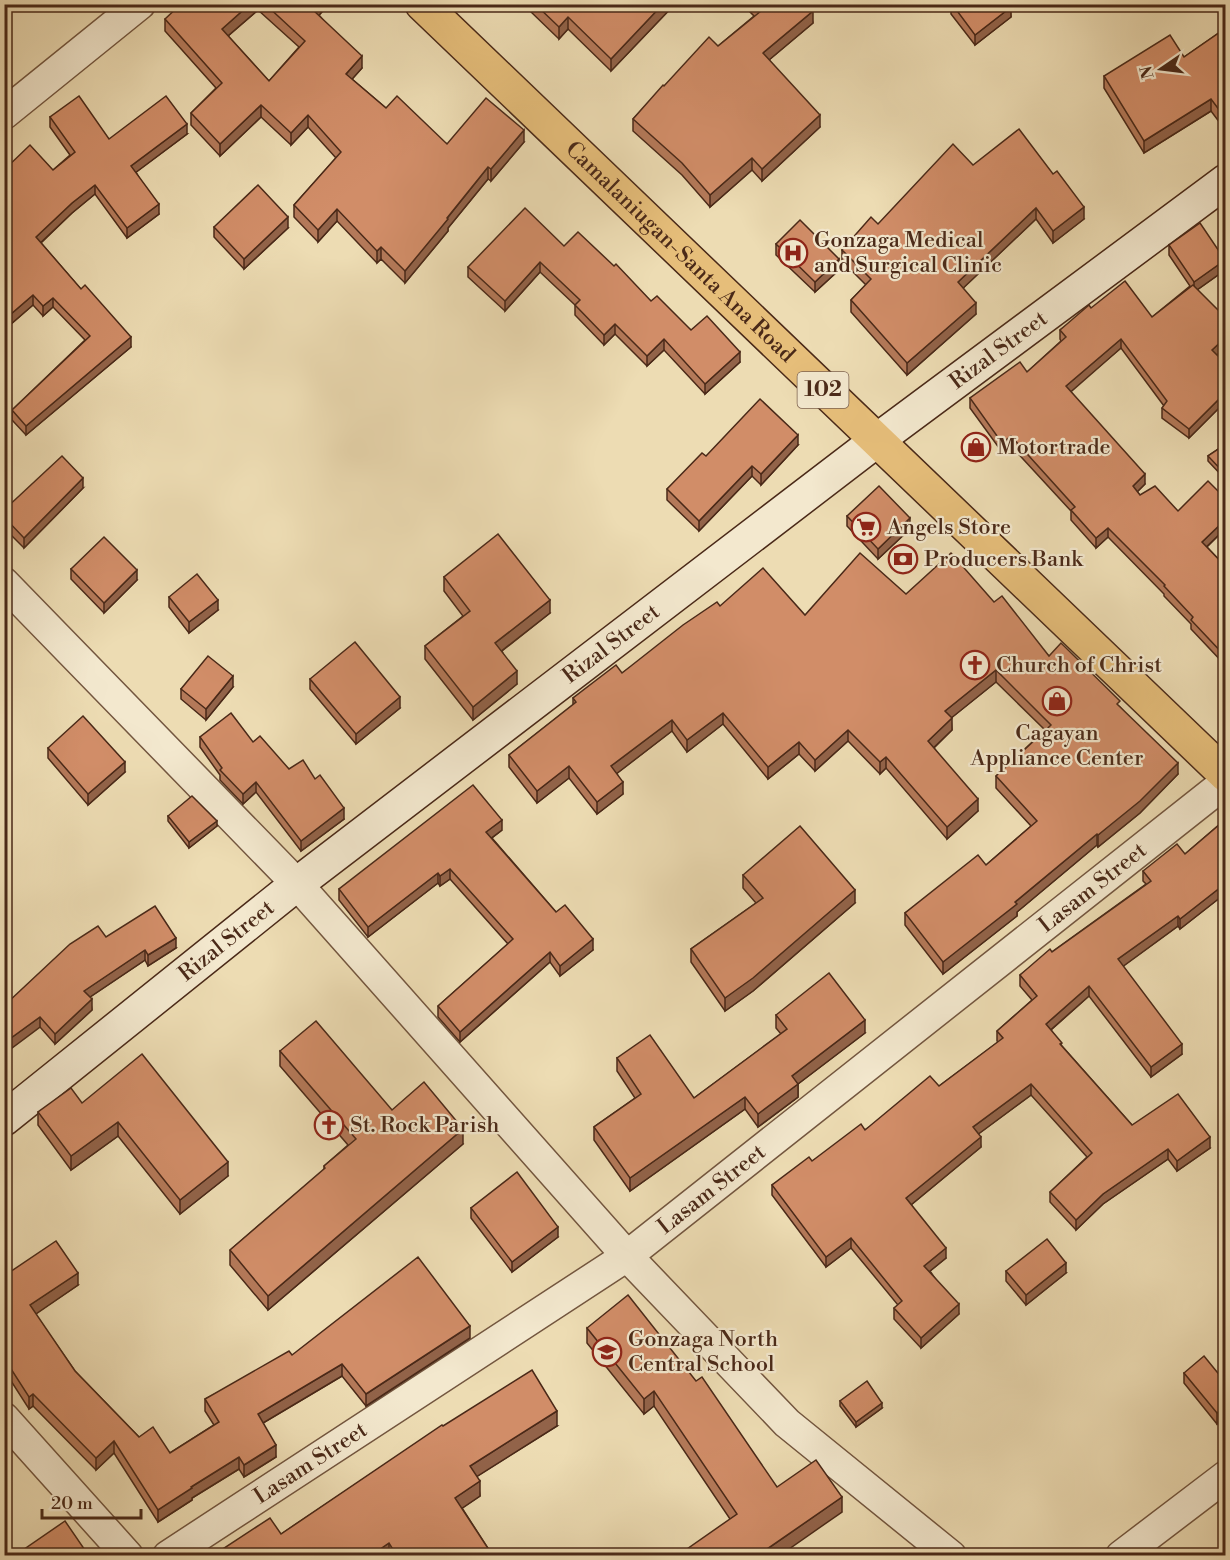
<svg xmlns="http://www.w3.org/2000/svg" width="1230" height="1560" font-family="'Libre Bodoni',serif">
<rect width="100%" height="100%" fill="#eddcb3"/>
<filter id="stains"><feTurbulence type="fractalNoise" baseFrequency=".00333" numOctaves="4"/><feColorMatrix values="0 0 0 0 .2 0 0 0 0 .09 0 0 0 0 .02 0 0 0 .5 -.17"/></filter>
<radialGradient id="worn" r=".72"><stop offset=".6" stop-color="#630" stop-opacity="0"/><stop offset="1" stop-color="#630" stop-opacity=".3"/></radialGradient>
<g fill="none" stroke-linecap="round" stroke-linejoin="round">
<g stroke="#73563f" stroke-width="33">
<g id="street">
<polyline points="4,114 140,4"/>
<polyline points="4,583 297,884 627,1256 787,1423 951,1556"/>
<polyline points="4,1418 128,1556"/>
<path id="s1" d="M168,1556L627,1256L1226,782"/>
<polyline points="1121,1556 1226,1476"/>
</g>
</g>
<g stroke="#4a2918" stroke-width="36">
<g id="secondary">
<path id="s2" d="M4,1119L297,884L876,441L1226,181"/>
</g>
</g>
<g stroke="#4a2918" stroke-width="36">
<g id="primary">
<path id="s3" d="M422,4L1226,775"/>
</g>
</g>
<use href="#street" stroke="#f3e8ce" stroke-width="30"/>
<use href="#secondary" stroke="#f3e8ce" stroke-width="33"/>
<use href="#primary" stroke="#e6be7a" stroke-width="33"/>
</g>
<g fill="#b47959" stroke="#4a2918" stroke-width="1.5" fill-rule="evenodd">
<path d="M197,4H329L319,15L362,68L352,79L386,108L447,144L524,142L491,181L488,179L448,228V231L405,283L381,259L377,263L337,221L318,242L294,217V205L336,158L308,127L291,145L261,117L220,156L191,125V113L216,88L165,31V19L194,8ZM258,10L299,47L269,81L228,36Z"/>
<polygon points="531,4 675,4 611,71 568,29 559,39 531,12"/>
<polygon points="742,4 808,4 813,23 769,60 820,127 762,181 752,170 710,207 682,175 633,131 633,119 664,86 718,46 754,16"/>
<polygon points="951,4 1009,4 1011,17 975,45 951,14"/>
<polygon points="1226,28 1226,131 1211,111 1144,153 1104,88 1104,76 1184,57"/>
<polygon points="50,117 109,139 187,134 136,172 159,214 127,238 95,194 72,213 41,243 131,347 26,435 12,420 12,410 85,340 53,307 43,316 33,305 4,330 4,264 6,263 4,261 4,170 53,170 70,155 50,127"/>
<polygon points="973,165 1084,219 1053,243 1036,219 963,288 976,314 907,375 851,312 851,300 866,285 842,261 842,250 878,224"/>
<polygon points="214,227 288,228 244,269 214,237"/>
<polygon points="776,244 839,270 815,292 776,255"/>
<polygon points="1169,245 1225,270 1197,290 1226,318 1226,346 1216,355 1226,364 1226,401 1189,438 1162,418 1162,408 1164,406 1121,348 1070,391 1145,484 1137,492 1140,495 1178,511 1226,499 1226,528 1207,547 1226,567 1226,666 1191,629 1191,624 1164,596 1164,594 1108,537 1096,548 1071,520 1071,511 1011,446 1002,452 970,408 970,398 1027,372 1061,341 1060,339 1060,330 1091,308 1152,317 1190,286 1169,255"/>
<polygon points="564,246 651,301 691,330 740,362 705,394 664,350 647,366 615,334 604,345 575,315 575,305 540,272 505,311 468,277 468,267"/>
<polygon points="1226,444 1226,480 1208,461 1208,456"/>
<polygon points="798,445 761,485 752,476 699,531 667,500 667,489 706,456"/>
<polygon points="83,488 24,548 4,528 4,510"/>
<polygon points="847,516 910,529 878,559 847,526"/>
<polygon points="71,569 137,580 104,613 71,579"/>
<polygon points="444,577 550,613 502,651 517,684 473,720 425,659 425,646 463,616 444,591"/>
<polygon points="906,594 994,602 1049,656 1120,707 1178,774 1140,813 1098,847 1097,845 1017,912 1017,916 943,974 905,925 905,913 986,865 1031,826 996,788 996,776 1045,730 996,682 951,718 952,730 934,748 978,811 947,839 886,768 880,774 848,741 815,771 799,754 768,779 723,724 687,752 672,731 617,773 623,794 597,814 569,778 537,803 509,767 509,755 573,705 573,698 622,673 720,606 805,615"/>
<polygon points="169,597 218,610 189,633 169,607"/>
<polygon points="310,679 400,708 356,744 310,689"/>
<polygon points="233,687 206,720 181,699 181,689"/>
<polygon points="200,737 253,742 289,769 315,779 344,819 301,851 256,792 243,804 220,780 220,775 200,747"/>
<polygon points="48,748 125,772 88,805 48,758"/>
<polygon points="168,816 217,826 189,848 168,821"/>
<polygon points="1226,819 1226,893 1180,929 1178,926 1123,966 1182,1054 1151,1077 1089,996 1051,1030 1062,1046 1132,1125 1210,1148 1177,1171 1168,1159 1103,1204 1076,1230 1050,1202 1050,1192 1087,1157 1031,1095 978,1134 981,1147 911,1205 946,1258 930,1271 959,1314 921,1348 894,1319 894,1308 898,1305 851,1248 826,1267 772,1195 772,1185 939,1086 998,1042 997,1041 997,1031 1032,1000 1020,986 1020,975 1146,884 1143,881 1143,871 1185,854"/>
<polygon points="502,830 492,838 556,912 593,950 560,976 550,962 460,1042 438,1017 438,1006 508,944 450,879 440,886 438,883 368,937 339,900 339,889"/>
<polygon points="743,875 855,903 753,991 725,1011 691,962 691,949 756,903 743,888"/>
<polygon points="106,937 176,948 148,966 145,960 90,997 92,1010 55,1044 40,1027 7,1003"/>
<polygon points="776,1015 865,1033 798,1084 798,1097 758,1127 745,1109 630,1191 594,1140 594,1127 635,1098 617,1071 617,1058 694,1098 781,1034 776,1028"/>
<polygon points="280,1051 392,1110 463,1144 268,1310 230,1265 230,1250 324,1170 324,1166 348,1145 280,1066"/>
<polygon points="82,1103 228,1176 180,1214 118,1136 71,1170 38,1125 38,1112"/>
<polygon points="471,1208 558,1237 512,1272 471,1218"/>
<polygon points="1006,1271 1066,1273 1026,1305 1006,1281"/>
<polygon points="4,1276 78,1285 35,1314 75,1371 139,1437 170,1453 214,1425 205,1411 205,1399 292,1355 470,1338 366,1406 342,1376 263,1423 276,1457 244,1477 239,1469 192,1498 192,1500 158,1522 114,1453 96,1470 33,1406 29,1409 4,1370"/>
<polygon points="587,1328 777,1487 842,1512 730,1519 654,1406 644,1414 587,1343"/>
<polygon points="1184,1373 1226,1383 1217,1424 1184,1383"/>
<polygon points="840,1401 882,1408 856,1427 840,1406"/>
<polygon points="443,1426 557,1426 477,1476 480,1496 462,1508 493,1556 212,1556 281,1534"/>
</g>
<g fill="#926349" stroke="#4a2918" stroke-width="1.5">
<polygon points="250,4 258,4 258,10 222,41 222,29"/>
<polygon points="318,4 329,4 313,22 313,10"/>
<polygon points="663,4 675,4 611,71 611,59"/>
<polygon points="1011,7 1011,17 975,45 975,35"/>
<polygon points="813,11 813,23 763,65 763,53"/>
<polygon points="568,17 568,29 559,39 559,27"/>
<polygon points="362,56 362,68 346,86 346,74"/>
<polygon points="1211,99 1211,111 1144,153 1144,141"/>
<polygon points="261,105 261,117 220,156 220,144"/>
<polygon points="308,115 308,127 291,145 291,133"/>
<polygon points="820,115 820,127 762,181 762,169"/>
<polygon points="187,124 187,134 131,176 131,166"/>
<polygon points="524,130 524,142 491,181 491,169"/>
<polygon points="752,158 752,170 710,207 710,195"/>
<polygon points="488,167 488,179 448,228 448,231 405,283 405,271"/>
<polygon points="95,185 95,194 72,213 36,247 36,237 72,203"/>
<polygon points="159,204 159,214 127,238 127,228"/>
<polygon points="1084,207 1084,219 1053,243 1053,231"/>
<polygon points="1036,208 1036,219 958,293 958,282"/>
<polygon points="337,209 337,221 318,242 318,230"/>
<polygon points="288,217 288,228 244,269 244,259"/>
<polygon points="381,247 381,259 377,263 377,251"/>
<polygon points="839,259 839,270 815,292 815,282"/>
<polygon points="1225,260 1225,270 1194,292 1194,282"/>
<polygon points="540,262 540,272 505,311 505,301"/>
<polygon points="33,295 33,305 4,330 4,320"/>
<polygon points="53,298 53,307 43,316 43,306"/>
<polygon points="976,303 976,314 907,375 907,363"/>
<polygon points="615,324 615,334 604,345 604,335"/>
<polygon points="131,337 131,347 26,435 26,426"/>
<polygon points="1226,337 1226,346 1212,360 1212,350"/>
<polygon points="664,339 664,350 647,366 647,356"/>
<polygon points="1121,339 1121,348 1066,396 1066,386"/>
<polygon points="740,352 740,362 705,394 705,384"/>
<polygon points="1226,392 1226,401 1189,438 1189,429"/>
<polygon points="798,435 798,445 761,485 761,474"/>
<polygon points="1011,436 1011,446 1002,452 1002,443"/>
<polygon points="752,466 752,476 699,531 699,521"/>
<polygon points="1145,474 1145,484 1133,496 1133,486"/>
<polygon points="83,478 83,488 24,548 24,538"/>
<polygon points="6,501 6,509 4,510 4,502"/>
<polygon points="910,518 910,529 878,559 878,549"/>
<polygon points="1226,519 1226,528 1202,551 1202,542"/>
<polygon points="1108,528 1108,537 1096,548 1096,538"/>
<polygon points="137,570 137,580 104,613 104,603"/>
<polygon points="218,600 218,610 189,633 189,622"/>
<polygon points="550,600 550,613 495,656 495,643"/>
<polygon points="996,670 996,682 945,723 945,711"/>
<polygon points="517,671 517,684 473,720 473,707"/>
<polygon points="233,676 233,687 206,720 206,709"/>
<polygon points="400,697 400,708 356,744 356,734"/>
<polygon points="723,713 723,724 687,752 687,740"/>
<polygon points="952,718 952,730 928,753 928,741"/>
<polygon points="672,720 672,731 611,778 611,766"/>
<polygon points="848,730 848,741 815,771 815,760"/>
<polygon points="799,742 799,754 768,779 768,767"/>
<polygon points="886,757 886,768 880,774 880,762"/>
<polygon points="125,762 125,772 88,805 88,794"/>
<polygon points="1178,763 1178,774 1140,813 1098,847 1098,835"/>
<polygon points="569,766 569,778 537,803 537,791"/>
<polygon points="256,782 256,792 243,804 243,794"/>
<polygon points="623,782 623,794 597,814 597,802"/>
<polygon points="978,799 978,811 947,839 947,827"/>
<polygon points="344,808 344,819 301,851 301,841"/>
<polygon points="502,820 502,830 486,842 486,832"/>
<polygon points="217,821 217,826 189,848 189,842"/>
<polygon points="1097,834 1097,845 1017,912 1017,916 943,974 943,962"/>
<polygon points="450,869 450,879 440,886 440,876"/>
<polygon points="438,873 438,883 368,937 368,927"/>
<polygon points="1226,883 1226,893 1180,929 1180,919"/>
<polygon points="855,890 855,903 753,991 725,1011 725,998"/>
<polygon points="1178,916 1178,926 1118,970 1118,959"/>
<polygon points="176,938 176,948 148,966 148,955"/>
<polygon points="593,939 593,950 560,976 560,966"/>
<polygon points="145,950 145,960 84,1001 84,991"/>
<polygon points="550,952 550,962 460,1042 460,1032"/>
<polygon points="1089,986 1089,996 1046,1034 1046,1024"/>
<polygon points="92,999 92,1010 55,1044 55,1034"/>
<polygon points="40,1017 40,1027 4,1054 4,1043"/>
<polygon points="865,1020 865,1033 794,1087 798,1084 798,1097 758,1127 758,1114 792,1076"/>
<polygon points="1182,1044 1182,1054 1151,1077 1151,1067"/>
<polygon points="1031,1084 1031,1095 973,1138 973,1127"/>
<polygon points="745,1097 745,1109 630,1191 630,1178"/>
<polygon points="118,1122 118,1136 71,1170 71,1156"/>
<polygon points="463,1129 463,1144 268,1310 268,1296"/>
<polygon points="981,1137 981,1147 906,1209 906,1198"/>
<polygon points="1210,1137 1210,1148 1177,1171 1177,1161"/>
<polygon points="1168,1149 1168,1159 1103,1204 1076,1230 1076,1220 1103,1194"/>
<polygon points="228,1162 228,1176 180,1214 180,1200"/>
<polygon points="558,1227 558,1237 512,1272 512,1262"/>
<polygon points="851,1238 851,1248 826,1267 826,1257"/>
<polygon points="946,1248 946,1258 924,1276 924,1266"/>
<polygon points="1066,1263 1066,1273 1026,1305 1026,1295"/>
<polygon points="78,1273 78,1285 30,1318 30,1305"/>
<polygon points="959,1304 959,1314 921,1348 921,1338"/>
<polygon points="470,1326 470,1338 366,1406 366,1394"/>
<polygon points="342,1364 342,1376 258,1426 258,1414"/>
<polygon points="654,1391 654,1406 644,1414 644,1399"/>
<polygon points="33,1394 33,1406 29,1409 29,1397"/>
<polygon points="882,1403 882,1408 856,1427 856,1422"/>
<polygon points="1226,1406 1226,1417 1217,1424 1217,1413"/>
<polygon points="557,1411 557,1426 470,1481 470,1466"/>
<polygon points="114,1441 114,1453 96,1470 96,1458"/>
<polygon points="276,1445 276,1457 244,1477 244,1465"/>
<polygon points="9,1450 9,1460 4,1464 4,1453"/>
<polygon points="239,1457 239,1469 192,1498 192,1500 158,1522 158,1510 191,1487"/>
<polygon points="480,1481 480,1496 455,1513 455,1498"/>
<polygon points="842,1497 842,1512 779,1556 757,1556"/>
<polygon points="389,1543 389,1556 370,1556"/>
</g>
<g fill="#d18d68" stroke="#4a2918" stroke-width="1.5">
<polygon points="181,4 191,4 194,8 197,4 250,4 222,29 269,81 305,41 265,4 318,4 313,10 362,56 346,74 386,108 397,96 447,144 486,98 524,130 491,169 488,167 447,218 448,219 405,271 381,247 377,251 337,209 318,230 294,205 341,152 308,115 291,133 261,105 220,144 191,113 222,83 165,19"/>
<polygon points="535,4 663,4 611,59 568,17 559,27"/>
<polygon points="754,4 808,4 813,11 763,53 820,115 762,169 752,158 710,195 682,163 633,119 663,85 664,86 709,37 718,46 761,11"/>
<polygon points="952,4 1009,4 1011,7 975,35"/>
<polygon points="1226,28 1226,119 1211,99 1144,141 1104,76 1170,35 1184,57"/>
<polygon points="79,96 109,139 166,96 187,124 131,166 159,204 127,228 95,185 72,203 36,237 81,289 85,285 131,337 26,426 12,410 90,336 53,298 43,306 33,295 4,320 4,264 10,259 4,252 4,170 30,145 53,170 75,152 50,117"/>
<polygon points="1019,129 1053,174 1057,171 1084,207 1053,231 1036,208 958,282 976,303 907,363 851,300 871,279 842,250 871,217 878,224 953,144 973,165"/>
<polygon points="258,185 288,217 244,259 214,227"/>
<polygon points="525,208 564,246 578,232 614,266 616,264 651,301 657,296 691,330 707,316 740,352 705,384 664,339 647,356 615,324 604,335 575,305 580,300 540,262 505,301 468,267"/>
<polygon points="800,220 839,259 815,282 776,244"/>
<polygon points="1200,223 1225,260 1194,282 1169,245"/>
<polygon points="1125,281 1152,317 1193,285 1226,318 1226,337 1212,350 1226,364 1226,392 1189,429 1162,408 1167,401 1121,339 1066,386 1145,474 1133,486 1140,495 1155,486 1178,511 1208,481 1226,499 1226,519 1202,542 1226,567 1226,657 1191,620 1193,617 1164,586 1165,585 1108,528 1096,538 1071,510 1075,507 1011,436 1002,443 970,398 1020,362 1027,372 1066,337 1060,330 1089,305 1091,308"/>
<polygon points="760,399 798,435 761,474 752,466 699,521 667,489 702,453 706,456"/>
<polygon points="1226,444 1226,475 1208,456"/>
<polygon points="62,456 83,478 24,538 4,517 4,510"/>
<polygon points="879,486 910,518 878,549 847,516"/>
<polygon points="498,534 550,600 495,643 517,671 473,707 425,646 470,611 444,577"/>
<polygon points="104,537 137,570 104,603 71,569"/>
<polygon points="860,553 906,594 951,553 994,602 1002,596 1049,656 1061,643 1120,701 1117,704 1178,763 1140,801 1098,835 1097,834 1015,902 1017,904 943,962 905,913 978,855 986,865 1037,821 996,776 1051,725 996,670 945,711 952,718 928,741 978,799 947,827 886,757 880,762 848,730 815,760 799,742 768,767 723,713 687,740 672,720 611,766 623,782 597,802 569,766 537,791 509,755 576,702 573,698 616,665 622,673 683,625 717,602 720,606 763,568 805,615"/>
<polygon points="197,574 218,600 189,622 169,597"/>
<polygon points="355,642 400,697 356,734 310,679"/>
<polygon points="208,656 233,676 206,709 181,689"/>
<polygon points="231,713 253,742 260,736 289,769 303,760 315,779 320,775 344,808 301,841 256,782 243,794 220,770 222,768 200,737"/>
<polygon points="83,716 125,762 88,794 48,748"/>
<polygon points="473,785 502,820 486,832 556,912 565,905 593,939 560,966 550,952 460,1032 438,1006 513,939 450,869 440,876 438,873 368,927 339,889"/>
<polygon points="192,796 217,821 189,842 168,816"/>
<polygon points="1226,819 1226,883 1180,919 1178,916 1118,959 1182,1044 1151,1067 1089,986 1046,1024 1062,1043 1060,1044 1132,1125 1178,1094 1210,1137 1177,1161 1168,1149 1103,1194 1076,1220 1050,1192 1092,1153 1031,1084 973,1127 981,1137 906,1198 946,1248 924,1266 959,1304 921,1338 894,1308 902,1301 851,1238 826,1257 772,1185 809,1157 812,1161 861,1124 865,1130 930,1076 939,1086 1003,1038 997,1031 1037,996 1020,975 1050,949 1052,952 1151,881 1143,871 1177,844 1185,854"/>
<polygon points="800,826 855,890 753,978 725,998 691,949 763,898 743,875"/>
<polygon points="155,906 176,938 148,955 145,950 84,991 92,999 55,1034 40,1017 4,1043 4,1000 7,1003 70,944 98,926 106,937"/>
<polygon points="829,973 865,1020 792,1076 798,1084 758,1114 745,1097 630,1178 594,1127 641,1094 617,1058 650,1035 694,1098 787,1029 776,1015"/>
<polygon points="316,1021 392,1110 424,1082 463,1129 268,1296 230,1250 325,1168 324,1166 356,1139 280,1051"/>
<polygon points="142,1054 228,1162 180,1200 118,1122 71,1156 38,1112 71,1088 82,1103"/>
<polygon points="517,1172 558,1227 512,1262 471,1208"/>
<polygon points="1047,1239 1066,1263 1026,1295 1006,1271"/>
<polygon points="56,1241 78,1273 30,1305 75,1371 139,1437 153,1427 170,1453 219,1422 205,1399 289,1351 292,1355 418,1257 470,1326 366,1394 342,1364 258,1414 276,1445 244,1465 239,1457 191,1487 192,1488 158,1510 114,1441 96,1458 33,1394 29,1397 4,1358 4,1276"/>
<polygon points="628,1295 696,1381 702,1377 777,1487 816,1460 842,1497 757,1556 677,1556 737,1514 654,1391 644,1399 587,1328"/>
<polygon points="1204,1356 1226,1383 1226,1406 1217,1413 1184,1373"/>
<polygon points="532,1370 557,1411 470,1466 480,1481 455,1498 493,1556 397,1556 389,1543 370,1556 212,1556 270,1518 281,1534 442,1425 443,1426"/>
<polygon points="867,1381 882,1403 856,1422 840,1401"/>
<polygon points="4,1443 9,1450 4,1453"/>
<polygon points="65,1521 89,1556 27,1556 23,1550"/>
</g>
<defs>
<g id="hospital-ring" transform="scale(1.5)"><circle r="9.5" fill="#f3e8ce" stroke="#8f2418" stroke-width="1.5"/><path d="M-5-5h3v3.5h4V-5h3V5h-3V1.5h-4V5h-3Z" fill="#8f2418"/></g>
<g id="shop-ring" transform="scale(1.5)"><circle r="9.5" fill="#f3e8ce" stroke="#8f2418" stroke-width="1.5"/><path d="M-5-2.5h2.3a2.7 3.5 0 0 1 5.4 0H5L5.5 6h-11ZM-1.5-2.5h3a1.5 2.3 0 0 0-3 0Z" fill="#8f2418"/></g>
<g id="supermarket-ring" transform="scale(1.5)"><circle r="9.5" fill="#f3e8ce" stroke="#8f2418" stroke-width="1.5"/><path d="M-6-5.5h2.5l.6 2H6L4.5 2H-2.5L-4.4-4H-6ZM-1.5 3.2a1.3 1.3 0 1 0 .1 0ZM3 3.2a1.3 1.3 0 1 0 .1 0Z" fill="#8f2418"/></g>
<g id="bank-ring" transform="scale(1.5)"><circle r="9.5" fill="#f3e8ce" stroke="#8f2418" stroke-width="1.5"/><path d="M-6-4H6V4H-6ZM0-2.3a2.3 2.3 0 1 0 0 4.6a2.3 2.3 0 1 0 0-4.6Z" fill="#8f2418"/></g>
<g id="church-ring" transform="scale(1.5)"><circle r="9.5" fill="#f3e8ce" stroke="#8f2418" stroke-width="1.5"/><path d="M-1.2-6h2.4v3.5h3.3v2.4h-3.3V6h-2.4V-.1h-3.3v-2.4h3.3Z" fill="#8f2418"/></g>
<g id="school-ring" transform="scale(1.5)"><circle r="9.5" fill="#f3e8ce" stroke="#8f2418" stroke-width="1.5"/><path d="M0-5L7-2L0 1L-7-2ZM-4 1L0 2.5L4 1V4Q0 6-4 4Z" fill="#8f2418"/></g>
</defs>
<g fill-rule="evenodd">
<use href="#hospital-ring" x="793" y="253"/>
<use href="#shop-ring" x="976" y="447"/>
<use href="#supermarket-ring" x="866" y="527"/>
<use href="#bank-ring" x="903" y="559"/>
<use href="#church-ring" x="975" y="665"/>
<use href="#shop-ring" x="1057" y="701"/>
<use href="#church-ring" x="329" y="1125"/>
<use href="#school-ring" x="607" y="1352"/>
</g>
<g text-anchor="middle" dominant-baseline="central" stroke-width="4.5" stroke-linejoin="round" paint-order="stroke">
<rect fill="#f3e8ce" stroke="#7d624f" stroke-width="1.5" x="797.5" y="372" width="51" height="36" rx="4.5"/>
<g font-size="21" font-weight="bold" fill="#4a2918">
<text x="823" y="390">102</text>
</g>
<g font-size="22" fill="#4a2918" stroke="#f3e8ce" text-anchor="start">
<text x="814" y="240">Gonzaga Medical<tspan x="814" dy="25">and Surgical Clinic</tspan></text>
<text x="997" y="447">Motortrade</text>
<text x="887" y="527">Angels Store</text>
<text x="924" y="559">Producers Bank</text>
<text x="996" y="665">Church of Christ</text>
<text x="1057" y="733" text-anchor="middle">Cagayan<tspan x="1057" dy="25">Appliance Center</tspan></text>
<text x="350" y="1125">St. Rock Parish</text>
<text x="628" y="1339">Gonzaga North<tspan x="628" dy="25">Central School</tspan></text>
</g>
<g font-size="22" fill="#4a2918" stroke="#f3e8ce">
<text stroke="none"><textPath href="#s3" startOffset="358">Camalaniugan-Santa Ana Road</textPath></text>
<text stroke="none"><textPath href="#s2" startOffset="1257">Rizal Street</textPath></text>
<text stroke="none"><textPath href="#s2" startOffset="771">Rizal Street</textPath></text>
<text stroke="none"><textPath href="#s1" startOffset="1142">Lasam Street</textPath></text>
<text stroke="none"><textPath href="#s2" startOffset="285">Rizal Street</textPath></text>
<text stroke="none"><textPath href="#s1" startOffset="656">Lasam Street</textPath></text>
<text stroke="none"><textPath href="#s1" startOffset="170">Lasam Street</textPath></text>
</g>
</g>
<rect width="1230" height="1560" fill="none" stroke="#eddcb3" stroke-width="24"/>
<rect x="6" y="6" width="1218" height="1548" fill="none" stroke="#4a2918" stroke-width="3"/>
<rect x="12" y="12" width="1206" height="1536" fill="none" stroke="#4a2918" stroke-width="1.5"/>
<g transform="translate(1161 69) rotate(256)" stroke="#f3e8ce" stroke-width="4.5" paint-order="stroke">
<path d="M0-4.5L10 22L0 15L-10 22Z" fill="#4a2918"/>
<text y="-9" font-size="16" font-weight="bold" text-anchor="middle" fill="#4a2918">N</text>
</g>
<path d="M42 1509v9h99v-9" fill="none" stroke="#4a2918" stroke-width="3"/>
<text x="51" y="1509" font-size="18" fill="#4a2918" stroke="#f3e8ce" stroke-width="4.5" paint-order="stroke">20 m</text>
<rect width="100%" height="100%" filter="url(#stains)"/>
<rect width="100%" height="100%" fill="url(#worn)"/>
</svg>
